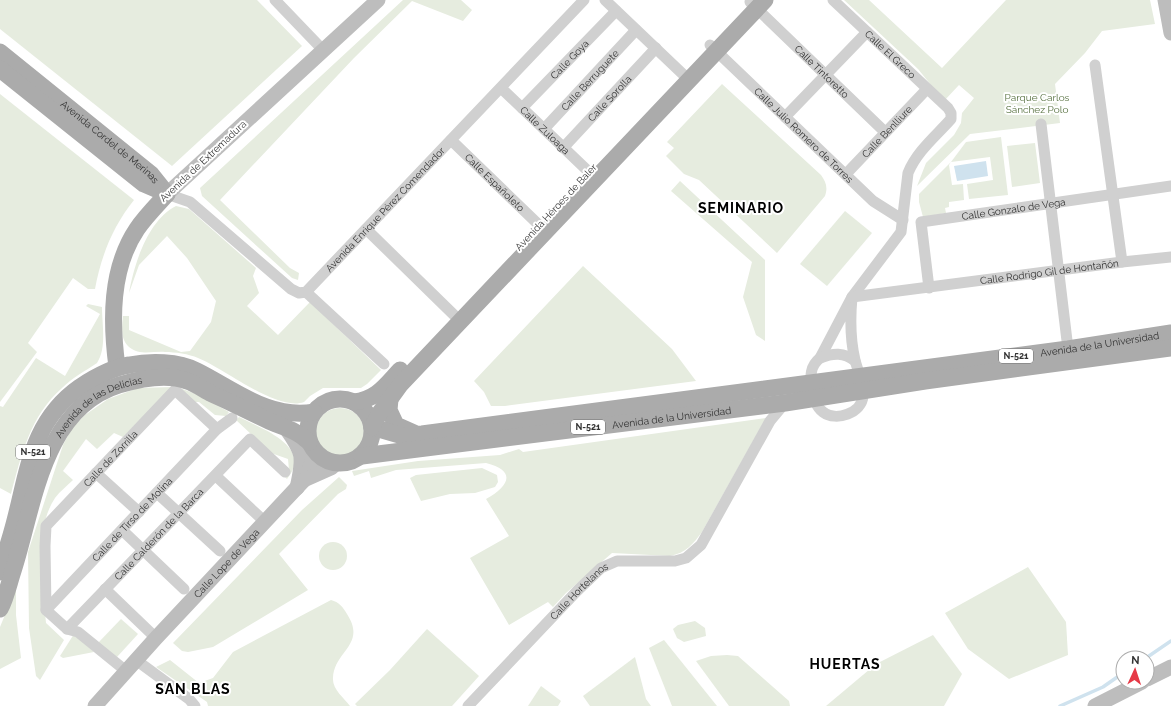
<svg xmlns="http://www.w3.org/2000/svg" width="1171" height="706" font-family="Raleway,sans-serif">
<rect width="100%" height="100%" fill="#fff"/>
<g fill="#e6ecdf">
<polygon points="0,0 257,0 302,46 172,166 0,29"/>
<polygon points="403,0 461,0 472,10 463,21 412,1 354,58 220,200 290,268 299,273 298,280 292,278 202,196 200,188"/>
<polygon points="844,0 869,0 942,68 1006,0 1150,0 1155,24 1102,31 1085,53 1055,84 1060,123 970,134 917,186 926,163 954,135 961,123 962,113 974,98 959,85 944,101 918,69"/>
<path d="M722,84L821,175C826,182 828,187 825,196L777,253L699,180L684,174L666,156L674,148L667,142Z"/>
<path d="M0,94L134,200C113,226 101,256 95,289H88L73,278L28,343L37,352L0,402Z"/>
<polygon points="1001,137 1008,195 969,199 967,184 993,180 990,157 951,162 949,165 952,185 963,184 964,200 949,202 949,207 945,208 946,213 923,217 919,202 919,194 951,162 966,142"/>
<polygon points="1035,143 1040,183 1012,187 1007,146"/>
<polygon points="680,181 765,260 765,341 756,335 743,297 752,262 671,191"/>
<path d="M176,206L189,209L256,268L253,276L259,293L247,306L278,335L310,302L381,370L367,384L361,388H323L310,396L304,402C277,412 224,368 198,358C189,354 175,352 165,352C153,351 140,356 129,347C120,339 122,327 123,316H129V330L181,352L190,351L211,322L216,301L187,258L167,236L139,265L129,293C134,264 148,220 176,206Z"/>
<polygon points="845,211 872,233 827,286 800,264"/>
<polygon points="583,266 672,349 696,381 505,406 491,406 484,392 474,381"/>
<path d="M88,304L102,307C102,325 107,348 97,363C85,371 72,378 62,388C30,416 21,456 11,494L0,488V406L3,407L36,358L65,376L100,314L86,306Z"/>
<path d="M172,387L123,437L114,433L97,449L86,439L63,471L73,480C67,486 60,491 55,498C33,531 43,586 46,623L64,640L40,680L36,676L29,628L28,552L63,445L72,428L85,415L108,399L138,388Z"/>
<polygon points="177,387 196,394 229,412 226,416 215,415 199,402 193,402"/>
<circle cx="340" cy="432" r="24"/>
<path d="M239,417C260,428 314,446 287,479L285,477L289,470L288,459L271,453L236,420Z"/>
<path d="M766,418L702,532C693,544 686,553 670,556L612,553L566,593L553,607L548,602L509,625L470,558L509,536L486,499C508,487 518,471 486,463L396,470L371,478L369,471L354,476L352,471L418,461L500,455L519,449L523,452Z"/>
<polygon points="482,468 497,475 498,482 495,487 475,493 450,494 421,501 410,478 416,475"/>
<polygon points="339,477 347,485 346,489 338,494 279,554 308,590 213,647 188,652 182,651 173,643 302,510"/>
<circle cx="333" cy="556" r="14"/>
<polygon points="1028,567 1066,622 1068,655 1009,679 968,649 945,613"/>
<polygon points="16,588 16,615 21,658 0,669 0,627"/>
<path d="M331,600C339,602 343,607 347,614C367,645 334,651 333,678C332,689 344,698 350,706H208L207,702L156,667L170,660L199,683L213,678L233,652Z"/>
<polygon points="121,619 138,634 117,657 98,643"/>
<polygon points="695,621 705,628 706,636 684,642 677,638 673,629 678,625"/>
<polygon points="427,629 479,676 452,706 357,706 355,704 390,670"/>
<polygon points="74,634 94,652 63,658 60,656"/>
<polygon points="933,635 962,674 944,706 826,706 876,664"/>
<polygon points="664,640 717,706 672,706 649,648"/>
<polygon points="727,655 738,656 789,701 790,706 729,706 696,661 711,656"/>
<polygon points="635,657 646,699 651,706 590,706 583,696"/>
<polygon points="541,686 561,701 558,706 528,706"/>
</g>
<polygon fill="#cfe2ee" points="986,161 988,176 957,181 954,166"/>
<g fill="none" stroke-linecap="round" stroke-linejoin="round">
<g stroke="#cfe2ee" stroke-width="3.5">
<polyline points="1146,658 1171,641"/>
<polyline points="1060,706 1103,687 1123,673"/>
</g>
<g stroke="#d0d0d0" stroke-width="11">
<polyline points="275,0 323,50"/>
<polyline points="605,0 689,80"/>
<path id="s1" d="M833,0L948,108L951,113V119C936,136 917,151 908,173L901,232L852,297L820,358C810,366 810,376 812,388C814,397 815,406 823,412C836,422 862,413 863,396C864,383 858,372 855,360C850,339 850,319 852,297"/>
<path id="s2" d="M750,2L885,132"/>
<path id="s3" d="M710,45L873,201L903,220"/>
<path id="s4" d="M501,88L589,172"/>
<path id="s5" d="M522,108L616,11"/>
<polyline points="785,117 867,32"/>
<polyline points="1041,124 1068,349"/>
<path id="s6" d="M544,129L636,30"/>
<path id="s7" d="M451,140L539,225"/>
<path id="s8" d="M563,148L656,48"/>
<path id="s9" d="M846,174L927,89"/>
<path id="s10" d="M167,194L190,202L291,289L299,293L306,292L584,0"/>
<polyline points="366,229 454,315"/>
<polyline points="1122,262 1171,257"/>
<path id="s11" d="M929,288L921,222L1171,186"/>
<polyline points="306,292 384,364"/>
<path id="s12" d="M852,297L1122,262L1095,65"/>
<path d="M820,358C833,353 844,352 855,361"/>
<polyline points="96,473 139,512"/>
<polyline points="216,476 265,522"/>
<polyline points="157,493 220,551"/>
<polyline points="122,530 184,589"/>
<polyline points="105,589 156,638"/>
<path id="s13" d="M46,610L217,429L232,418"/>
<path id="s14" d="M67,629L250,439L285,472"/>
<polyline points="136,660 189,699 195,706"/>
<path id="s15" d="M126,671L78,632L67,629L46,610L45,546L46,526L175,390L217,429"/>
<path id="s16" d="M468,706L577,591L601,568L617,561H675L686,558L701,545L770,421L785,403"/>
</g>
<g stroke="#bdbdbd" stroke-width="15">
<polyline points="1165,0 1171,33"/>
<polyline points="167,194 378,0"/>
<path d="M285,427C304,453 304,457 297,488"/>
<polyline points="304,480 312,463 313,449"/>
<polyline points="1147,679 1171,667"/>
<path id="s17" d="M95,706L156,638L304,480L331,468L337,463"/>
<polyline points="1095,706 1142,682"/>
</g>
<g stroke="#ababab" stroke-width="17">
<path id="s18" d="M0,52L151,174L167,194"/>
<polyline points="0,69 144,184 165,193"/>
<path d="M117,367C111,322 110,269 137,229C145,217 157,205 167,194"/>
<circle cx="340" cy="431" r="32"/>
<polyline points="390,399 389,410 396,425 414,433"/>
<path d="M354,402C377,399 385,386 400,370"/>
<path id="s19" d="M372,427L403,436L422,434L1068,349L1171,333"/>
<polyline points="372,427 379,414 400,385 765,0"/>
<path id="s20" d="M362,456L785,403L925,381L1171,348"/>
<path d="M0,572C4,557 9,543 13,528C28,474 30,422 80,387C95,377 111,368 129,365C150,361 178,361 197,371C235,390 270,420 314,412"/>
<path id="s21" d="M0,609C6,598 9,583 13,571C34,506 42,409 119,385C139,379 166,373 187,381C196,384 204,390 212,394C230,402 248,411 267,420C282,427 297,430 309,442"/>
</g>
</g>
<g text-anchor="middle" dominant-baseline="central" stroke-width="4" stroke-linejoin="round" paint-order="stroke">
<g fill="#fff" stroke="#707070" stroke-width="1">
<rect x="999" y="349" width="34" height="14" rx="3"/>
<rect x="571" y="420" width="34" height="14" rx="3"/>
<rect x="16" y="445" width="34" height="14" rx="3"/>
</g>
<g font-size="9" font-weight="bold" fill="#333">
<text x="1016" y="356">N-521</text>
<text x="588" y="427">N-521</text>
<text x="33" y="452">N-521</text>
</g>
<g font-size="10" fill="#333" stroke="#fff">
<text stroke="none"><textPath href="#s1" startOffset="79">Calle El Greco</textPath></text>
<text stroke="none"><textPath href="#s5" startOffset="68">Calle Goya</textPath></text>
<text stroke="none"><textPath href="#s2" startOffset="100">Calle Tintoretto</textPath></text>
<text stroke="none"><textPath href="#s6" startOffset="67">Calle Berruguete</textPath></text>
<text stroke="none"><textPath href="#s8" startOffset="68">Calle Sorolla</textPath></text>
<text stroke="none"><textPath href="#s4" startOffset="61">Calle Zuloaga</textPath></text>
<text stroke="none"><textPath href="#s9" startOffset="59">Calle Benlliure</textPath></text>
<text stroke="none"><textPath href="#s3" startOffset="130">Calle Julio Romero de Torres</textPath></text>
<text stroke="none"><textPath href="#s18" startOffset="142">Avenida Cordel de Merinas</textPath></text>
<text transform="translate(203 161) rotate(-43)">Avenida de Extremadura</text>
<text stroke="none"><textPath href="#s7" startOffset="61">Calle Españoleto</textPath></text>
<text transform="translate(556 207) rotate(-47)">Avenida Héroes de Baler</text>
<text stroke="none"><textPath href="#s10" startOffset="288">Avenida Enrique Pérez Comendador</textPath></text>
<text stroke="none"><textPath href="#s11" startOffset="160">Calle Gonzalo de Vega</textPath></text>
<text stroke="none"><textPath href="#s12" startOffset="199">Calle Rodrigo Gil de Hontañón</textPath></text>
<text stroke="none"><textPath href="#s19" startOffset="735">Avenida de la Universidad</textPath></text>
<text stroke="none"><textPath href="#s21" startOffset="235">Avenida de las Delicias</textPath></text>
<text stroke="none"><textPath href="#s20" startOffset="312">Avenida de la Universidad</textPath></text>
<text stroke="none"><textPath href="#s15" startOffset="279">Calle de Zorrilla</textPath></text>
<text stroke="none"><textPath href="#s13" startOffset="125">Calle de Tirso de Molina</textPath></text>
<text stroke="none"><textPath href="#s14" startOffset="132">Calle Calderón de la Barca</textPath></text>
<text stroke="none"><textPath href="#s17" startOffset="194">Calle Lope de Vega</textPath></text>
<text stroke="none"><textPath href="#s16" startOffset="160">Calle Hortelanos</textPath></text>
</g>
<g font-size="10" fill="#56703f" stroke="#fff">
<text x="1037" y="97">Parque Carlos<tspan x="1037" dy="12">Sánchez Polo</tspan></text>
</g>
<g font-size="14" font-weight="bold" letter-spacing="1" fill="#000" stroke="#fff">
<text x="741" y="208">SEMINARIO</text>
<text x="845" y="664">HUERTAS</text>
<text x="193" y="689">SAN BLAS</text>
</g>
</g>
<g transform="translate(1135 670) rotate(3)"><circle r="19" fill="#ffffff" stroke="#adadad"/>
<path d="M0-3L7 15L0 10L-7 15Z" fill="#e63946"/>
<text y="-6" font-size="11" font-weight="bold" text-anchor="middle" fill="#333333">N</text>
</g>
</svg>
